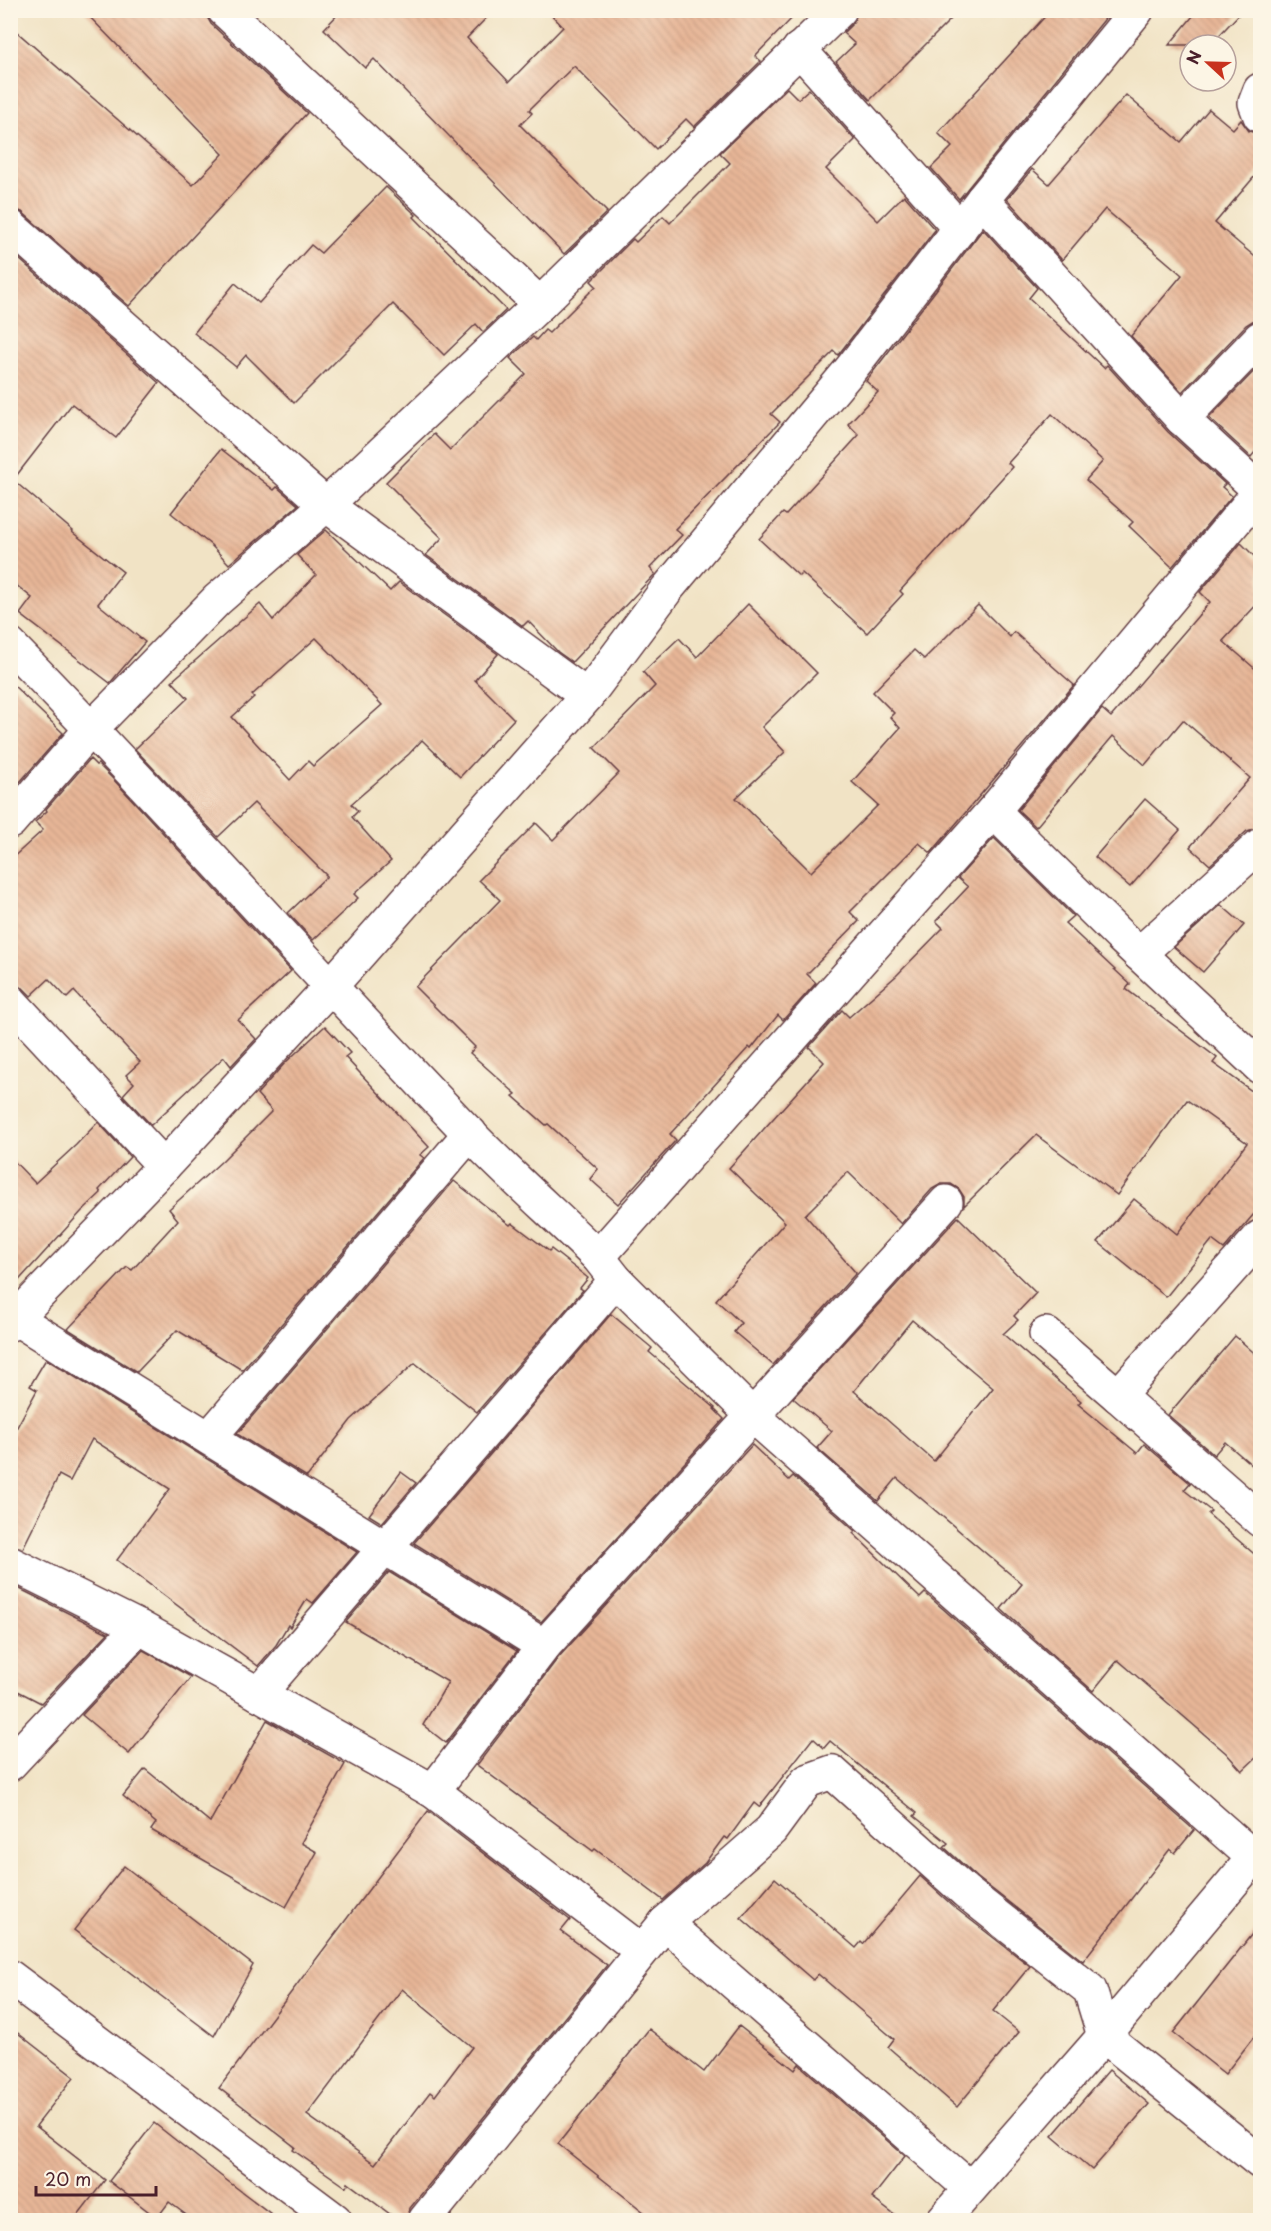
<svg xmlns="http://www.w3.org/2000/svg" width="1271" height="2231" font-family="'Playpen Sans',sans-serif">
<defs>
<pattern id="building-back-hatch" width="6" height="6" patternUnits="userSpaceOnUse" patternTransform="scale(1.5)"><rect width="6" height="6" fill="#e7b697"/><path d="M-1 5l2 2M0 0l6 6M5-1l2 2" fill="none" stroke="#c89c82"/></pattern>
</defs>
<rect width="100%" height="100%" fill="#fcf5e5"/>
<filter id="ink" filterUnits="userSpaceOnUse"><feTurbulence type="fractalNoise" baseFrequency=".0167" numOctaves="2"/><feDisplacementMap in="SourceGraphic" scale="12" xChannelSelector="R" yChannelSelector="G"/><feConvolveMatrix kernelMatrix="1 2 1 2 8 2 1 2 1" color-interpolation-filters="sRGB"/></filter>
<filter id="wash" filterUnits="userSpaceOnUse"><feTurbulence type="fractalNoise" baseFrequency=".008" numOctaves="4" result="noise"/><feDisplacementMap in="SourceGraphic" scale="24" xChannelSelector="R" yChannelSelector="G"/><feGaussianBlur stdDeviation="1.35" result="paint"/><feColorMatrix in="noise" values="0 0 0 0 0 0 0 0 0 0 0 0 0 0 0 0 0 1.4 0 .05"/><feComposite in="paint" operator="in"/></filter>
<g filter="url(#wash)">
<rect width="100%" height="100%" fill="#f1e3c5"/>
<g id="blocks">
<g fill="url(#building-back-hatch)" fill-rule="evenodd">
<polygon points="83,10 203,10 211,24 307,113 129,306 22,212 10,208 10,26 193,185 223,154"/>
<polygon points="342,10 494,10 467,38 509,82 563,27 547,10 800,10 755,56 761,61 694,127 686,119 656,149 574,66 529,110 532,113 520,125 607,212 564,254 374,59 365,68 324,29"/>
<polygon points="858,10 960,10 870,100 836,62 855,44 843,33 853,23"/>
<polygon points="1051,10 1112,10 959,199 931,168 952,147 938,133"/>
<polygon points="1198,10 1243,10 1210,45 1169,45"/>
<polygon points="787,88 798,99 809,89 855,140 826,169 878,221 904,195 935,230 838,355 834,351 771,414 780,422 675,529 682,535 650,568 655,574 572,662 558,652 528,621 523,626 426,555 442,538 386,482 434,434 450,450 526,374 510,358 533,337 536,340 545,330 549,333 596,286 591,281 633,239 636,242 663,216 670,223 730,163 720,153"/>
<polygon points="1126,95 1181,142 1209,109 1233,129 1241,120 1249,131 1260,134 1260,170 1215,223 1260,261 1260,320 1254,320 1246,325 1182,392 1131,336 1182,275 1105,209 1062,260 1007,199 1032,169 1049,184"/>
<polygon points="386,187 416,215 414,217 506,310 483,332 476,324 444,355 393,304 294,403 246,355 236,367 194,333 235,283 259,303 311,245 321,253"/>
<polygon points="983,229 1037,288 1029,298 1104,368 1107,365 1168,432 1225,484 1222,487 1232,496 1172,567 1129,526 1133,522 1086,480 1103,461 1052,414 1008,463 1012,467 900,591 903,594 867,633 802,573 799,576 759,539 783,513 786,515 859,435 848,424 878,392 866,381"/>
<polygon points="10,251 159,383 116,438 72,404 13,480 73,531 72,532 123,572 98,604 145,642 110,683 20,614 32,598 10,580"/>
<polygon points="1260,365 1260,446 1251,457 1209,418"/>
<polygon points="221,449 274,490 277,487 298,505 229,564 211,545 171,513"/>
<path d="M326,530L390,591L399,582L498,654L475,680L514,719L460,777L422,740L409,754L351,804L358,811L352,817L391,861L354,894L358,898L313,940L288,913L327,876L254,803L218,837L135,749L188,698L172,681L260,604L273,620L316,575L297,555ZM316,638L382,705L313,766L308,761L290,780L232,717L254,697L252,695Z"/>
<polygon points="1241,543 1260,562 1260,601 1223,641 1260,673 1260,827 1247,831 1210,865 1190,847 1250,778 1183,720 1145,765 1113,736 1036,827 1018,810 1102,709 1111,717 1210,602 1200,592"/>
<polygon points="748,604 817,673 762,727 785,752 736,798 811,872 878,805 852,782 900,728 890,717 894,713 873,692 914,650 924,659 978,605 1010,637 1014,632 1074,685 931,853 919,843 850,912 859,921 807,974 816,983 783,1020 778,1015 751,1049 749,1047 670,1134 676,1140 618,1204 590,1179 598,1169 548,1124 546,1125 513,1096 516,1094 470,1053 475,1047 415,987 500,900 479,880 536,823 553,840 619,773 594,748 655,686 643,672 679,638 697,657"/>
<polygon points="10,682 63,733 19,783 10,775"/>
<polygon points="90,759 96,765 98,764 112,778 291,971 238,1020 256,1039 231,1066 224,1057 151,1125 123,1095 134,1083 126,1075 140,1062 74,991 67,998 49,979 31,996 23,988 10,983 10,860 43,830 35,822 47,811 46,809"/>
<polygon points="1145,799 1180,830 1130,887 1095,857"/>
<polygon points="994,838 1073,916 1065,923 1130,984 1126,989 1217,1058 1213,1063 1260,1097 1260,1207 1224,1249 1212,1240 1166,1297 1098,1242 1134,1199 1177,1234 1247,1143 1187,1100 1117,1195 1036,1135 964,1206 964,1197 959,1189 951,1184 941,1184 932,1189 901,1224 848,1172 805,1215 856,1273 773,1365 734,1332 741,1323 716,1300 785,1222 729,1168 824,1062 809,1047 842,1010 849,1017 896,976 943,928 936,921 968,887 958,878"/>
<polygon points="1221,905 1244,925 1203,972 1174,947"/>
<polygon points="325,1026 350,1053 345,1057 429,1147 420,1155 424,1158 242,1370 177,1330 137,1372 68,1329 127,1267 132,1270 178,1220 169,1209 222,1161 272,1111 257,1094 285,1063"/>
<polygon points="98,1122 130,1157 99,1190 101,1193 82,1211 10,1290 10,1157 35,1183 76,1145"/>
<polygon points="454,1181 510,1225 512,1223 549,1251 551,1249 588,1278 580,1288 583,1290 477,1412 415,1363 351,1420 307,1477 237,1434"/>
<path d="M958,1217L1036,1293L1014,1316L1018,1320L1003,1334L1081,1401L1078,1404L1137,1453L1144,1444L1190,1483L1184,1490L1211,1511L1208,1514L1260,1559V1754L1242,1771L1226,1753L1118,1660L1093,1691L1001,1609L1022,1584L897,1478L878,1501L817,1448L832,1431L793,1398ZM912,1320L993,1388L934,1461L854,1391Z"/>
<polygon points="611,1314 652,1348 649,1352 715,1408 714,1409 724,1419 541,1622 414,1543"/>
<polygon points="1235,1336 1260,1358 1260,1472 1225,1442 1214,1455 1168,1415"/>
<polygon points="46,1359 357,1552 313,1603 307,1599 290,1627 288,1625 276,1645 258,1666 117,1560 170,1489 92,1439 70,1481 59,1475 23,1548 10,1545 10,1440 37,1390 30,1386"/>
<polygon points="752,1445 789,1480 793,1476 855,1531 853,1533 920,1598 925,1593 1194,1830 1175,1853 1170,1849 1083,1961 978,1878 944,1847 948,1843 914,1816 917,1813 830,1741 824,1748 813,1738 759,1807 754,1803 728,1839 724,1837 705,1863 663,1900 595,1849 593,1851 477,1765 558,1658"/>
<polygon points="401,1472 416,1483 382,1523 369,1515"/>
<polygon points="389,1572 517,1651 446,1743 423,1725 448,1682 346,1622"/>
<polygon points="10,1584 108,1633 41,1703 10,1687"/>
<polygon points="143,1650 191,1677 129,1754 82,1715"/>
<polygon points="267,1720 345,1764 301,1843 317,1852 286,1907 151,1830 156,1823 123,1796 145,1769 210,1822"/>
<path d="M428,1811L570,1920L561,1931L607,1965L410,2208L407,2220H398L348,2183L346,2187L293,2150L295,2147L219,2088ZM402,1989L472,2047L435,2096L430,2092L375,2164L307,2115Z"/>
<polygon points="124,1866 253,1965 214,2036 74,1930"/>
<polygon points="920,1876 954,1907 1030,1966 993,2011 1019,2032 957,2107 888,2047 894,2039 818,1974 813,1980 741,1918 775,1878 856,1948 861,1942 863,1944"/>
<polygon points="1260,1924 1260,2029 1225,2074 1173,2033"/>
<polygon points="739,2026 795,2070 799,2064 803,2068 905,2156 872,2198 901,2220 654,2220 558,2144 649,2029 704,2072"/>
<polygon points="10,2027 74,2077 36,2126 105,2180 74,2220 10,2220"/>
<polygon points="1109,2070 1149,2104 1092,2170 1052,2136"/>
<polygon points="154,2123 221,2176 279,2220 193,2220 169,2202 157,2218 109,2181"/>
</g>
</g>
</g>
<g filter="url(#ink)">
<use href="#blocks" fill-opacity="0" stroke="#633c42" stroke-width="1.5"/>
<g fill="none" stroke-linecap="round" stroke-linejoin="round">
<g stroke="#633c42" stroke-width="36">
<g id="minor">
<polyline points="224,10 540,304"/>
<polyline points="799,49 960,229"/>
<polyline points="1260,90 1255,103 1260,116"/>
<polyline points="10,226 326,505 587,696"/>
<polyline points="1182,419 1260,338"/>
<path d="M10,645C166,804 313,971 467,1131C509,1175 555,1215 598,1257L616,1280L752,1415L1260,1863"/>
<polyline points="993,811 1121,937 1260,1067"/>
<polyline points="10,822 92,728 217,600 326,505 540,304 840,10"/>
<polyline points="1139,954 1260,845"/>
<polyline points="10,1001 164,1166"/>
<polyline points="598,1257 993,811 1260,491 1182,419 982,200"/>
<polyline points="10,1315 544,1646"/>
<polyline points="10,1324 164,1166 330,987 587,696 667,589 850,370 982,200 1137,10"/>
<polyline points="1046,1334 1118,1396 1260,1237"/>
<polyline points="1118,1396 1260,1520"/>
<polyline points="209,1438 470,1133"/>
<polyline points="10,1563 139,1627 259,1694 616,1280"/>
<polyline points="259,1694 433,1791 642,1951"/>
<polyline points="10,1764 139,1627"/>
<polyline points="433,1791 544,1646 946,1202"/>
<polyline points="665,1923 970,2188"/>
<polyline points="10,1977 335,2220"/>
<polyline points="425,2220 665,1923 771,1830 807,1781 832,1772 966,1892 1090,1990 1104,2036 1260,2162"/>
<polyline points="943,2220 1104,2036 1260,1850"/>
</g>
</g>
<use href="#minor" stroke="#fff" stroke-width="33"/>
</g>
</g>
<rect width="1271" height="2231" fill="none" stroke="#fcf5e5" stroke-width="36"/>
<g transform="translate(1208 63) rotate(292)"><circle r="28" fill="#fcf5e5" stroke="#b59f9b" stroke-width="1.5"/>
<path d="M0-4.5L10 22L0 15L-10 22Z" fill="#c8321e"/>
<text y="-9" font-size="16" font-weight="bold" text-anchor="middle" fill="#4a1f2b">N</text>
</g>
<path d="M36 2186v9h120v-9" fill="none" stroke="#4a1f2b" stroke-width="3"/>
<text x="45" y="2186" font-size="18" fill="#4a1f2b" stroke="#fcf5e5" stroke-width="4.5" paint-order="stroke">20 m</text>
</svg>
